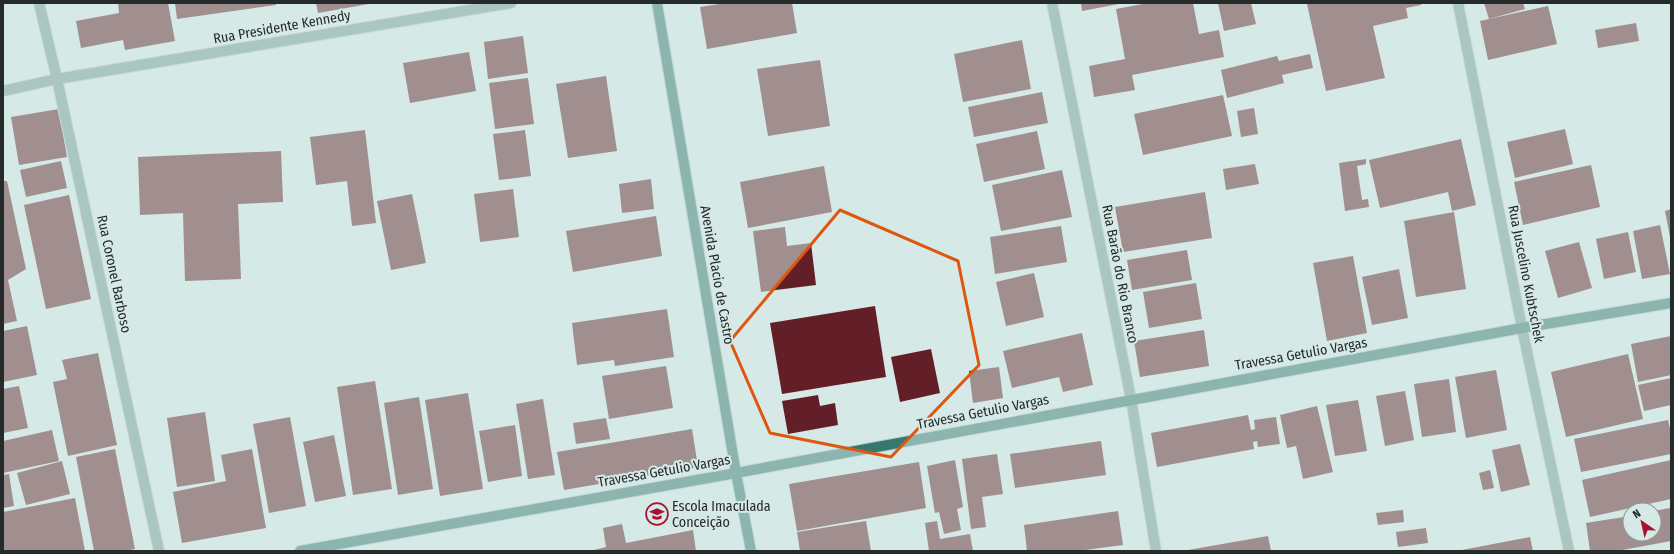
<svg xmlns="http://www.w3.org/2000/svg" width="1674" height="554" font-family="'Fira Sans Condensed',sans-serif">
<rect width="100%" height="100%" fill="#d6e9e6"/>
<g fill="#631f27">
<polygon points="118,3 168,3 175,41 125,50 123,40 81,48 76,21 119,13"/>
<polygon points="175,3 276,3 276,5 177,19"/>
<polygon points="316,3 369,3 369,4 318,13"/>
<polygon points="725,3 792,3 797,33 707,49 700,7"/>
<polygon points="1081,3 1119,3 1119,4 1082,11"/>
<polygon points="1148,3 1193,3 1199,34 1219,30 1224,57 1132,75 1135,90 1094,97 1089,66 1125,59 1116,9"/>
<polygon points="1218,3 1251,3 1256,24 1224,31"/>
<polygon points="1310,3 1421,3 1421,5 1406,8 1408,18 1373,26 1385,78 1326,91 1307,4"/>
<polygon points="1484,3 1523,3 1525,9 1489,19"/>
<polygon points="1548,6 1557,44 1488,60 1480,21"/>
<polygon points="1636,23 1639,41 1598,48 1595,30"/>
<polygon points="523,36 528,73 488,79 484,42"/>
<polygon points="1022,40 1031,89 963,102 954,54"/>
<polygon points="469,52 476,91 410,103 403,63"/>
<polygon points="1310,54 1313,68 1282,75 1284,83 1227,98 1221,70 1277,56 1279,61"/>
<polygon points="820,60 830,126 768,136 757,69"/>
<polygon points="606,76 617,151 568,158 556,84"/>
<polygon points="528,78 534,124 495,129 489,83"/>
<polygon points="1042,92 1048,123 974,137 968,107"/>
<polygon points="1223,95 1232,136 1143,155 1134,114"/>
<polygon points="1254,108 1258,134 1241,137 1237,111"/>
<polygon points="59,109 67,157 19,165 11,117"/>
<polygon points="1565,129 1573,164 1515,178 1507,142"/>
<polygon points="365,130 376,223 352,226 347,181 316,185 310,137"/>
<polygon points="525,130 531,176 499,180 493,134"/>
<polygon points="1037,131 1045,169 984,182 976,144"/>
<polygon points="1461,139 1476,205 1452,211 1448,192 1380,208 1369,160"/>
<polygon points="281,151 283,202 238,204 241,279 185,281 183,213 140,215 138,157"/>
<polygon points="1366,159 1366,164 1357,166 1362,200 1368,199 1369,207 1345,211 1339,163"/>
<polygon points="61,161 67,188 26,197 20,170"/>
<polygon points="1255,164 1259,184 1226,190 1223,169"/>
<polygon points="1591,165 1600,207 1523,225 1514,182"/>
<polygon points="824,166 832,212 748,228 740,182"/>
<polygon points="1062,170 1072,217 1001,231 992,185"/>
<polygon points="651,179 654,209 622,213 619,184"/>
<polygon points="3,181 7,181 26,269 8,280 17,321 3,324"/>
<polygon points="513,189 519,237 480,242 474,194"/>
<polygon points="1205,192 1212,238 1123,252 1115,207"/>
<polygon points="412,194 426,263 391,270 377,201"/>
<polygon points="69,195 91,299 46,309 24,205"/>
<polygon points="1671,209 1671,237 1670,237 1665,211"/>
<polygon points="1454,212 1466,289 1416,297 1404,221"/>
<polygon points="656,216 662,256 573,272 566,231"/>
<polygon points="1660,225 1670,274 1642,279 1633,231"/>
<polygon points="1061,226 1067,262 995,274 990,237"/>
<polygon points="785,227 787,246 811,243 816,285 761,292 753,231"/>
<polygon points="1628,232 1636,272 1604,279 1596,239"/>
<polygon points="1579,242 1592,288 1558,298 1545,251"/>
<polygon points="1187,250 1192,280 1132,290 1127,260"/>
<polygon points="1353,256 1367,333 1327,341 1313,263"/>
<polygon points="1399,269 1408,318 1372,325 1362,277"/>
<polygon points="1034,273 1044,317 1006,326 996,282"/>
<polygon points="1196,283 1202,319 1149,328 1143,292"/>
<polygon points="875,306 886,377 782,394 770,323"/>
<polygon points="667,309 674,357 615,366 614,360 577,365 572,323"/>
<polygon points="27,326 37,375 3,382 3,331"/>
<polygon points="1204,330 1209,366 1140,377 1134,341"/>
<polygon points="1082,333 1093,385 1063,392 1059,377 1012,388 1003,351"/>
<polygon points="1671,336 1671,375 1638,382 1631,344"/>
<polygon points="931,349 940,393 900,402 891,357"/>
<polygon points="98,353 117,445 68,456 53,382 67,379 62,360"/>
<polygon points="1628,354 1643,419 1566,437 1551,372"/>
<polygon points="666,366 673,408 609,419 602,376"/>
<polygon points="999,367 1003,398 973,403 969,371"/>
<polygon points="1496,370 1507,430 1466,438 1455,377"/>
<polygon points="1671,378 1671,405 1644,411 1638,385"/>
<polygon points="1449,379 1456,432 1422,437 1414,384"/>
<polygon points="375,381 392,489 353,495 337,387"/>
<polygon points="19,386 28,428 3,433 3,389"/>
<polygon points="1405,391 1414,440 1385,446 1376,396"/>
<polygon points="468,393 483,489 440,496 425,400"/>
<polygon points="818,395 820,406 835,403 838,425 788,434 782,401"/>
<polygon points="419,397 433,489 398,495 384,403"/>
<polygon points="543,399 555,475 528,479 516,404"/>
<polygon points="1358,400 1367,451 1335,456 1326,405"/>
<polygon points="1317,406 1333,472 1303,479 1296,446 1287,448 1280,415"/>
<polygon points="205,412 215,481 177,487 167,418"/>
<polygon points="1248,415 1251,430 1255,429 1254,420 1276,417 1280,444 1258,447 1257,441 1253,442 1254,449 1157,467 1151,433"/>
<polygon points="290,417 306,506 269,513 253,424"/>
<polygon points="606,418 610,439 576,444 573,423"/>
<polygon points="1668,420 1671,433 1671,454 1581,472 1574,439"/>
<polygon points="515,425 522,476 488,482 479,431"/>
<polygon points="692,429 698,467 564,490 557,452"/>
<polygon points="52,430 59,461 3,473 3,441"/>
<polygon points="334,435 346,496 315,502 303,442"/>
<polygon points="1101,441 1106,475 1015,488 1010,454"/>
<polygon points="1520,444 1530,485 1501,492 1492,450"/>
<polygon points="115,449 135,549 125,551 94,551 76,457"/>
<polygon points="252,449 266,528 182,543 173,492 226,481 221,455"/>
<polygon points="997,454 1003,494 982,497 986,527 971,529 962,459"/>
<polygon points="955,460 963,507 957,509 961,530 944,534 939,512 935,513 927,466"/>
<polygon points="1671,460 1671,499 1590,517 1582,480"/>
<polygon points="62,461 70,494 26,505 17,473"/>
<polygon points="919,462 926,508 797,531 789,484"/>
<polygon points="1490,470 1494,488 1483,490 1479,473"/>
<polygon points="9,474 14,506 3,508 3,475"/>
<polygon points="75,498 85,551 3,551 3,512"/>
<polygon points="1670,508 1671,541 1617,551 1590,551 1586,523 1630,516 1630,534 1654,534 1654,511"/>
<polygon points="1403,510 1404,522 1378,525 1376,513"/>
<polygon points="1118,511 1123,545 1078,551 1027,551 1024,525"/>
<polygon points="866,521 871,551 800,551 797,532"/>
<polygon points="937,521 940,539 970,534 973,551 929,551 925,523"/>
<polygon points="622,524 626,543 693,530 696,551 590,551 606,547 603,528"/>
<polygon points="1426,528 1428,543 1398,547 1396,532"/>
<polygon points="1268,536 1271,551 1188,551 1188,550"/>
<polygon points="1530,537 1533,551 1462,551 1462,550"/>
</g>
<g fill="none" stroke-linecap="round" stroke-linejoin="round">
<g stroke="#b6c7c4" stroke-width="12">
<g id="street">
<polyline points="39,3 57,79 159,551"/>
<polyline points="1052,3 1131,399 1156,551"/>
<polyline points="1458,3 1522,328 1569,551"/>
<polyline points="3,91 57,79 511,3"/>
</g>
</g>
<g stroke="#b6c7c4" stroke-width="12">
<g id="secondary">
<polyline points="657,3 736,473 751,551"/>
<polyline points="300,551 736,473 1522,328 1671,303"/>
</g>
</g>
<use href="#street" stroke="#739b95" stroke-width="10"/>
<use href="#secondary" stroke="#377770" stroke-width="10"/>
</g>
<path d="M0 0H1674V554H0ZM840,210L958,261L979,365L891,457L770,433L730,341Z" fill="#d6e9e6" fill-opacity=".55" fill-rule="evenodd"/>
<path fill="none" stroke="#de570e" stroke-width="3" stroke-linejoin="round" d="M840,210L958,261L979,365L891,457L770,433L730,341Z"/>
<defs>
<g id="school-ring" transform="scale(1.15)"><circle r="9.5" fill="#d6e9e6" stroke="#a81034" stroke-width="1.5"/><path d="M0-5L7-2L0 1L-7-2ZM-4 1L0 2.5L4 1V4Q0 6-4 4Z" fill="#a81034"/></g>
</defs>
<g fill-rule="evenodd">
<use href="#school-ring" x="657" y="514"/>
</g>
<g text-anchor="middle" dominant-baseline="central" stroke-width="4" stroke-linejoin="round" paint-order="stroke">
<g font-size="14" fill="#242b2a" stroke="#d6e9e6">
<text transform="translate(282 27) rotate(-10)">Rua Presidente Kennedy</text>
<text transform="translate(114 274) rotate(78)">Rua Coronel Barboso</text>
<text transform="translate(1120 274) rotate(79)">Rua Barão do Rio Branco</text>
<text transform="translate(1526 274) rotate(79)">Rua Juscelino Kubtschek</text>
<text transform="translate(717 275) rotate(80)">Avenida Placio de Castro</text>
<text transform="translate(1301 354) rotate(-10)">Travessa Getulio Vargas</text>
<text transform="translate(983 412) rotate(-11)">Travessa Getulio Vargas</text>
<text transform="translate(664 471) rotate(-10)">Travessa Getulio Vargas</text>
</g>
<g font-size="14" fill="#242b2a" stroke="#d6e9e6" text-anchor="start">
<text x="672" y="506">Escola Imaculada<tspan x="672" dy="16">Conceição</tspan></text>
</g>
</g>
<rect width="1674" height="554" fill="none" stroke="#242b2a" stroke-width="8"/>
<g transform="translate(1642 522) rotate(326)"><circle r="19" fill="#d6e9e6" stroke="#8f9d9b"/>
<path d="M0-3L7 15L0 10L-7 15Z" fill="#a81034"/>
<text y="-6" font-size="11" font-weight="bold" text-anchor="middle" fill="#242b2a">N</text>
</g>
</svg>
